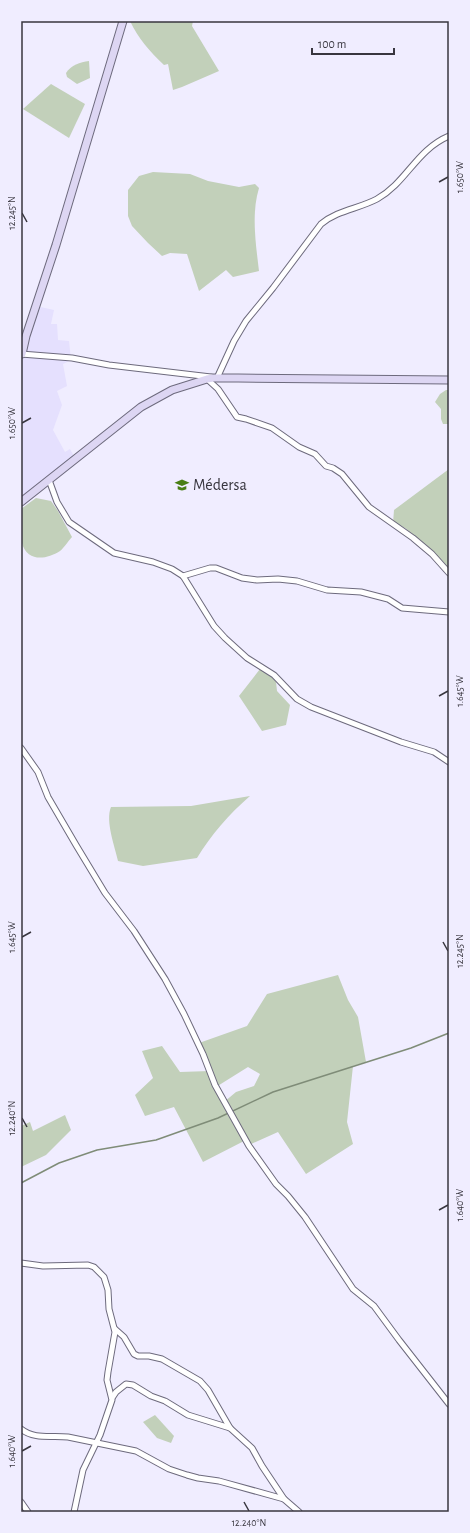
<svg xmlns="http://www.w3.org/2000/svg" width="470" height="1533" font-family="'Alegreya Sans',sans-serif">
<rect width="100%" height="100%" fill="#f0edff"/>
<polygon fill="#e5e0fe" points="36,306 54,310 51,324 57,324 58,340 69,341 71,360 63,364 67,386 57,391 62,405 53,430 65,452 70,449 76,460 21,505 21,336 26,337"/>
<g fill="#c2d0ba" fill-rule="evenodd">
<path d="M130,21H193L192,26L219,71L182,87L173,90L168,64L164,65C150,52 138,38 130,21Z"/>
<path d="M89,61L90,78L77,84L67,77L66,73C71,65 80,62 89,61Z"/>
<polygon points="51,84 85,104 69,138 23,109"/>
<path d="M153,172L190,174L208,181L239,187L255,184L259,188C251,214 256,245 259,271L233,277L226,270L199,291L187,254L170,253L162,256L148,243L132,226L128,216V190L139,176Z"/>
<polygon points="446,390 449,390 449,424 443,424 441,419 441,409 435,402 440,394"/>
<path d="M449,469V571C441,565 432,558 425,551C413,538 412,528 393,523L394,510Z"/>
<path d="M36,498L51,501L58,511L72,537C68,541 64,548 60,551C46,560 27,562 22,543C19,533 21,520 21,509Z"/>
<polygon points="260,669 271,676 276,682 277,691 290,705 286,725 262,731 239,696"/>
<path d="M250,796C229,814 211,835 197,858L143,866L118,861C115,847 105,821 111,807L191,806Z"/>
<path d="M338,975L348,1000L358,1017L366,1062L353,1066L347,1122L353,1144L306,1174L278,1132L249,1145L246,1140L203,1162L174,1107L145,1116L135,1095L153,1078L142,1051L162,1046L180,1072L210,1071L199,1043L247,1026L267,994ZM248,1067L260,1074L254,1086L236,1092L224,1102L216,1087Z"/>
<polygon points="65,1115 71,1130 46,1155 21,1167 21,1126 30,1122 33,1131"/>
<polygon points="155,1415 174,1436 171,1443 157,1438 143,1422"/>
</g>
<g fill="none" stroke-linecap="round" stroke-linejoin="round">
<polyline stroke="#7f8c78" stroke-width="1.5" points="21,1183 59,1163 97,1150 156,1140 218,1118 273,1092 411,1048 449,1033"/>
<g stroke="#6d6a7d" stroke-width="7">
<g id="street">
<polyline points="21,354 72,358 109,365 211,377"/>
<path d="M217,378L234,341L246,321L273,288L321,224C338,210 358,209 377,199C407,182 416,150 449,136"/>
<polyline points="207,379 218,389 237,417 246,419 272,428 299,447 315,454 326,466 333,468 342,474 369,507 413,538 432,554 449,573"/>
<polyline points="49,480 57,502 69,522 114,553 153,562 172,569 183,576 214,626 225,638 247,658 274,675 297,699 311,707 401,742 434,752 449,762"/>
<polyline points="183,576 210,568 216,568 242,578 257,580 278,579 297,581 327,590 361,592 388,599 402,608 449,612"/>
<polyline points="21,748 38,772 48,797 76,845 105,893 134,931 165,979 184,1014 203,1054 215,1085 249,1146 276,1184 288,1196 305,1217 353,1289 374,1306 399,1340 449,1404"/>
<polyline points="21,1263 43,1266 88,1265 94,1267 104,1277 108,1290 109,1309 115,1332 108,1372 107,1380 112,1400 100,1435 83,1470 74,1512"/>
<polyline points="115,1329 124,1337 134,1354 138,1356 149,1356 162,1359 200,1381 208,1390 230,1428 252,1448 262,1466 284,1499 299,1512"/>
<polyline points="112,1398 116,1392 126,1384 133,1385 151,1396 165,1401 188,1415 230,1428"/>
<path d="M21,1429C35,1440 51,1435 68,1437L136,1451L169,1469L187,1475L198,1478L219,1481L284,1499"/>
<polyline points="21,1502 28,1512"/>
</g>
</g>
<g stroke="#6d6a7d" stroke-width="9">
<g id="secondary">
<polyline points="22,354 26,336 56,245 123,21"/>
<polyline points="21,502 141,407 172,390 207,379 213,378 238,378 449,380"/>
</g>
</g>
<use href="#street" stroke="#fff" stroke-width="5"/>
<use href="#secondary" stroke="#ddd6f3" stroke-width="7"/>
</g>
<path fill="none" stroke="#38363f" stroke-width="1.5" d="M439,182L448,177M22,213L27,222M22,423L31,418M439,696L448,691M22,937L31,932M443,942L448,951M22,1118L27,1127M439,1210L448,1205M22,1451L31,1446M244,1502L249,1511"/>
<defs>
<g id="school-bare" transform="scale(1.08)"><path d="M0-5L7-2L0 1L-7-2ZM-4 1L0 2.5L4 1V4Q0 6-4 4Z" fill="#487e14" stroke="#f0edff" stroke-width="2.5" paint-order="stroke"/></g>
</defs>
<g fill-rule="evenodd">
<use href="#school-bare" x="182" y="485"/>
</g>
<g text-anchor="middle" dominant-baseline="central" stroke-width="4" stroke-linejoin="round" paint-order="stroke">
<g font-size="16" fill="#38363f" stroke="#f0edff" text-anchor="start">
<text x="193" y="485">Médersa</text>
</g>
</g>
<rect width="470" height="1533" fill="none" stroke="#f0edff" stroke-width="44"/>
<path d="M312 48v6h82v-6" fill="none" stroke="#38363f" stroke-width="2"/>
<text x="318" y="48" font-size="12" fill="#38363f" stroke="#f0edff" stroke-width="3" paint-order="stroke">100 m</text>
<rect x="22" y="22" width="426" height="1489" fill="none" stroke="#38363f" stroke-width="1.5"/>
<g font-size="10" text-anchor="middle" fill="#38363f">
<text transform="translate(459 177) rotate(-90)" y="4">1.650°W</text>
<text transform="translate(11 213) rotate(-90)" y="4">12.245°N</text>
<text transform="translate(11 423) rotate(-90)" y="4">1.650°W</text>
<text transform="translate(459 691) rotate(-90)" y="4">1.645°W</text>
<text transform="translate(11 937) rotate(-90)" y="4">1.645°W</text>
<text transform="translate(459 951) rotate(-90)" y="4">12.245°N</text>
<text transform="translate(11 1118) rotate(-90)" y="4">12.240°N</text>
<text transform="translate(459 1205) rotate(-90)" y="4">1.640°W</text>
<text transform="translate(11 1451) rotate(-90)" y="4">1.640°W</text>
<text x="249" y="1526">12.240°N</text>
</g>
</svg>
